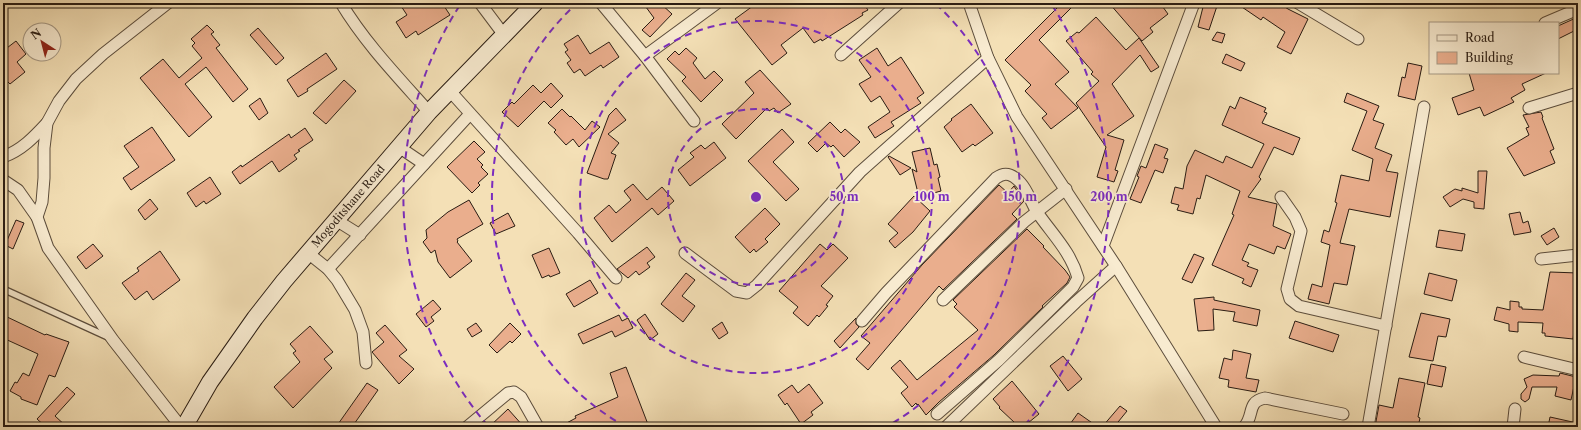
<svg xmlns="http://www.w3.org/2000/svg" width="1581" height="430" font-family="'Libre Caslon Text',serif">
<rect width="100%" height="100%" fill="#f4e0b6"/>
<filter id="stains"><feTurbulence type="fractalNoise" baseFrequency=".005" numOctaves="4"/><feColorMatrix values="0 0 0 0 .2 0 0 0 0 .09 0 0 0 0 .02 0 0 0 .5 -.17"/></filter>
<radialGradient id="worn" r=".72"><stop offset=".6" stop-color="#630" stop-opacity="0"/><stop offset="1" stop-color="#630" stop-opacity=".3"/></radialGradient>
<g fill="#eaae8d" stroke="#291c13">
<polygon points="399,3 442,3 450,15 418,35 416,31 406,38 396,22 407,15"/>
<polygon points="643,3 660,3 672,14 650,37 642,30 654,18"/>
<polygon points="757,3 816,3 818,7 824,3 863,3 868,10 862,13 863,15 822,41 821,39 814,43 803,28 781,45 787,53 772,65 735,19"/>
<polygon points="1062,3 1067,3 1071,8 1039,40 1069,72 1055,84 1078,108 1051,129 1042,118 1047,114 1025,91 1031,85 1005,60"/>
<polygon points="1109,3 1160,3 1168,14 1150,28 1153,32 1142,41"/>
<polygon points="1204,3 1218,3 1209,30 1198,27"/>
<polygon points="1236,3 1279,3 1288,9 1308,19 1291,54 1277,47 1285,32 1263,17 1261,20"/>
<polygon points="1096,17 1126,50 1139,38 1159,67 1151,72 1140,55 1112,84 1134,116 1107,135 1124,140 1115,170 1118,171 1114,182 1097,177 1106,147 1076,103 1099,81 1091,74 1093,72 1066,41 1077,32 1079,33"/>
<polygon points="1578,17 1578,29 1558,39 1558,26"/>
<polygon points="207,25 214,32 211,34 220,45 216,48 248,89 233,102 206,67 185,84 212,117 189,137 140,78 163,59 179,78 202,58 192,46 195,43 191,39"/>
<polygon points="258,28 284,58 276,65 250,35"/>
<polygon points="1217,32 1225,34 1222,43 1212,40"/>
<polygon points="578,35 590,54 609,42 619,57 603,68 601,65 585,76 580,69 574,73 567,63 571,60 565,52 568,50 564,44"/>
<polygon points="16,41 26,54 17,62 25,72 10,84 7,81 3,84 3,51"/>
<polygon points="686,48 697,58 693,63 705,79 714,71 723,80 701,102 682,81 686,77 667,59 675,51 679,55"/>
<polygon points="877,48 888,66 901,57 924,93 917,98 921,103 891,122 894,126 875,138 868,127 890,112 880,96 871,102 859,84 871,77 859,60"/>
<polygon points="326,53 337,69 307,89 308,91 298,97 287,80"/>
<polygon points="1226,54 1245,63 1241,71 1222,63"/>
<polygon points="1408,63 1422,66 1415,100 1398,96 1402,77 1405,78"/>
<polygon points="760,70 791,104 778,113 774,108 769,111 767,108 736,139 722,124 754,93 745,82"/>
<polygon points="1469,73 1546,73 1522,84 1525,90 1511,98 1514,102 1484,116 1480,107 1458,115 1452,98 1474,90"/>
<polygon points="344,80 356,91 326,124 313,113"/>
<polygon points="551,83 563,96 551,108 544,101 518,127 502,112 512,102 514,104 533,85 541,93"/>
<polygon points="1347,93 1379,106 1373,120 1384,124 1375,148 1392,155 1386,171 1398,173 1390,217 1349,209 1340,243 1355,246 1347,285 1334,283 1329,304 1308,299 1312,284 1322,287 1330,245 1321,242 1324,230 1329,232 1337,203 1335,202 1341,175 1369,181 1373,159 1352,150 1367,111 1344,102"/>
<polygon points="1240,97 1266,108 1264,112 1267,113 1262,123 1300,138 1293,155 1274,147 1259,177 1261,179 1248,197 1277,204 1273,226 1291,234 1285,249 1277,246 1274,254 1249,244 1242,260 1249,263 1247,266 1258,270 1251,287 1242,283 1244,279 1212,265 1234,215 1232,214 1240,191 1206,175 1200,199 1197,198 1193,214 1177,210 1179,205 1171,203 1175,187 1183,189 1187,166 1195,150 1223,163 1226,156 1252,168 1264,144 1222,125 1230,106 1235,109"/>
<polygon points="260,98 268,113 259,120 249,106"/>
<polygon points="971,104 993,133 975,146 973,144 962,152 944,127 952,120 951,119"/>
<polygon points="616,108 626,120 608,134 619,143 611,153 616,155 608,179 604,179 587,173 609,115"/>
<polygon points="562,109 570,117 571,116 585,130 592,121 600,127 579,147 573,139 566,145 554,132 556,130 548,123"/>
<polygon points="1541,112 1543,117 1542,118 1554,149 1550,151 1555,163 1524,176 1507,148 1529,135 1526,128 1529,127 1523,115"/>
<polygon points="830,122 841,133 845,129 860,142 844,157 833,145 831,147 826,143 817,152 808,143"/>
<polygon points="152,127 175,160 131,190 123,178 139,167 124,146"/>
<polygon points="305,128 313,140 298,150 300,151 294,155 297,159 279,172 272,161 240,184 232,172 241,165 242,167 289,134 291,138"/>
<polygon points="782,129 794,142 773,162 799,189 786,201 748,161"/>
<polygon points="474,141 485,152 477,159 483,165 481,167 488,174 478,183 480,185 472,193 447,167"/>
<polygon points="714,142 726,158 690,186 678,170 694,157 690,153 701,145 705,149"/>
<polygon points="1155,144 1168,149 1164,158 1168,159 1163,173 1155,170 1141,203 1130,199 1139,177 1137,176 1141,166 1146,168"/>
<polygon points="930,148 934,165 937,164 940,177 938,178 941,191 919,197 912,169 917,172 912,152"/>
<polygon points="889,156 911,168 900,175 888,157"/>
<polygon points="1478,171 1487,171 1484,209 1474,208 1474,202 1463,199 1450,207 1443,197 1455,189 1462,191 1462,188 1478,193"/>
<polygon points="210,177 221,194 206,204 204,201 196,207 187,193"/>
<polygon points="633,184 647,200 662,187 674,201 658,215 652,208 612,242 594,218 609,205 616,213 631,200 624,191"/>
<polygon points="999,185 1008,193 1014,186 1023,200 1024,201 1012,214 1017,219 943,290 939,286 868,370 856,359 870,343 861,336 922,265"/>
<polygon points="914,196 930,211 913,232 895,248 889,241 898,233 888,224"/>
<polygon points="150,199 158,209 145,220 138,210"/>
<polygon points="469,200 483,224 457,239 458,241 457,242 472,261 450,278 438,262 435,250 431,253 423,242 427,238 426,230 448,212"/>
<polygon points="765,208 780,224 765,239 768,242 756,252 754,249 750,253 735,237"/>
<polygon points="1520,212 1523,223 1528,221 1531,232 1514,235 1509,214"/>
<polygon points="508,213 515,226 496,234 490,223"/>
<polygon points="16,220 24,223 13,249 5,245"/>
<polygon points="1554,228 1559,237 1547,245 1541,236"/>
<polygon points="1027,229 1044,246 1043,247 1065,270 1070,277 1067,283 1042,306 1043,307 994,355 939,402 926,415 918,404 917,405 916,403 912,407 901,393 908,387 891,368 900,360 917,380 978,330 954,307 957,304 953,300"/>
<polygon points="1439,230 1465,234 1462,251 1436,247"/>
<polygon points="93,244 103,256 86,269 77,257"/>
<polygon points="820,244 827,250 833,244 848,258 821,286 833,296 826,305 828,306 819,317 817,315 808,326 793,313 798,307 779,291"/>
<polygon points="647,247 655,257 647,263 650,267 639,275 636,271 628,278 617,269"/>
<polygon points="549,248 560,273 550,277 549,275 542,278 532,255"/>
<polygon points="160,251 180,280 153,300 147,291 135,300 122,283 139,271 137,268"/>
<polygon points="1194,254 1204,258 1192,283 1182,279"/>
<polygon points="1550,272 1578,273 1578,300 1573,339 1545,336 1545,333 1542,333 1543,323 1518,322 1518,332 1509,331 1509,324 1494,320 1497,307 1510,310 1510,301 1519,302 1519,307 1522,307 1522,309 1543,310"/>
<polygon points="686,273 695,280 682,296 695,306 683,322 661,304"/>
<polygon points="1429,273 1457,280 1452,301 1424,294"/>
<polygon points="590,280 598,293 574,307 566,294"/>
<polygon points="1214,297 1214,300 1260,310 1257,326 1233,321 1235,312 1213,309 1214,330 1198,331 1194,299"/>
<polygon points="433,300 441,309 431,317 434,321 426,327 416,314"/>
<polygon points="1421,313 1450,319 1446,337 1438,336 1433,361 1409,357"/>
<polygon points="645,314 658,334 650,340 637,320"/>
<polygon points="3,315 45,335 46,334 69,342 55,377 49,375 37,405 21,399 21,397 10,391 15,382 17,383 23,373 29,376 38,354 3,338"/>
<polygon points="619,315 622,321 628,318 633,328 615,337 612,331 583,344 578,334"/>
<polygon points="856,318 856,324 859,327 840,348 834,341"/>
<polygon points="1295,321 1339,335 1333,352 1289,338"/>
<polygon points="722,322 728,333 719,339 712,329"/>
<polygon points="476,323 482,331 472,337 467,329"/>
<polygon points="510,323 521,334 512,343 510,341 497,353 489,345"/>
<polygon points="385,325 407,350 399,356 414,369 399,384 372,352 384,342 376,333"/>
<polygon points="310,326 333,352 324,359 332,368 293,408 274,387 300,362 293,353 296,351 290,344"/>
<polygon points="1233,350 1251,354 1246,378 1259,380 1256,392 1228,387 1229,380 1219,378 1224,358 1232,360"/>
<polygon points="1063,356 1082,379 1068,391 1050,366"/>
<polygon points="1431,364 1446,367 1442,387 1427,384"/>
<polygon points="626,367 649,427 559,427 576,418 575,416 618,397 610,373"/>
<polygon points="1560,373 1576,377 1571,400 1555,396 1557,387 1532,387 1529,399 1525,402 1521,399 1521,394 1527,387 1524,379 1533,375 1559,376"/>
<polygon points="1399,378 1425,383 1418,417 1420,418 1418,427 1375,427 1379,405 1393,408"/>
<polygon points="1012,381 1039,414 1028,423 1032,427 1011,427 1015,423 999,408 1000,407 993,399"/>
<polygon points="367,383 378,390 352,427 336,427"/>
<polygon points="809,384 823,403 811,412 813,415 801,424 787,403 785,405 778,395 792,385 798,393"/>
<polygon points="67,387 75,394 55,416 67,427 46,427 37,419"/>
<polygon points="1120,406 1127,411 1114,427 1102,427"/>
<polygon points="508,409 524,427 489,427"/>
<polygon points="1078,413 1098,427 1068,427"/>
<polygon points="1550,417 1577,423 1576,427 1548,427"/>
</g>
<g fill="none" stroke-linecap="round" stroke-linejoin="round">
<g stroke="#5c4d3c" stroke-width="8">
<polyline id="service" points="3,289 108,337"/>
</g>
<g stroke="#5c4d3c" stroke-width="13">
<g id="minor">
<polyline points="168,3 103,54 76,79 59,101 47,123 44,148 44,178 42,202 37,217 48,248 113,340 181,427"/>
<path d="M341,3C365,43 398,77 429,112"/>
<polyline points="480,3 504,35"/>
<polyline points="601,3 645,56 694,121"/>
<polyline points="969,3 988,58 1017,117 1116,266 1216,427"/>
<polyline points="1298,3 1358,39"/>
<polyline points="1545,23 1578,9"/>
<polyline points="841,55 899,3"/>
<polyline points="645,56 717,3"/>
<polyline points="450,91 578,233 616,278"/>
<polyline points="1529,108 1578,93"/>
<polyline points="399,147 424,164"/>
<path d="M3,157C22,150 34,137 47,123"/>
<polyline points="3,180 18,190 37,217"/>
<polyline points="1281,197 1295,217 1301,231 1287,289 1290,299 1299,306 1386,326"/>
<polyline points="336,220 360,235"/>
<polyline points="1103,246 1194,3"/>
<polyline points="308,253 328,269 337,280 355,310 363,332 366,363"/>
<polyline points="685,253 736,291 747,293 757,285 860,172 988,58"/>
<polyline points="1541,259 1578,255"/>
<polyline points="328,269 470,114"/>
<polyline points="943,300 1024,222 1066,189"/>
<path d="M862,321L886,293L996,178C1000,175 1005,173 1010,175C1025,181 1030,201 1037,212C1052,234 1071,252 1078,278L1073,287L999,360L937,414"/>
<polyline points="1524,357 1578,370"/>
<polyline points="467,427 508,393 514,392 521,397 538,427"/>
<polyline points="946,427 1076,302 1116,266"/>
<path d="M1244,427C1255,415 1246,402 1265,398L1343,414"/>
<polyline points="1368,427 1424,107"/>
<polyline points="1513,427 1515,409"/>
</g>
</g>
<g stroke="#291c13" stroke-width="18">
<polyline id="secondary" points="184,427 210,382 255,318 284,281 429,112 535,3"/>
</g>
<use href="#service" stroke="#f8ebd0" stroke-width="5.5"/>
<use href="#minor" stroke="#f8ebd0" stroke-width="11"/>
<use href="#secondary" stroke="#f8ebd0" stroke-width="16"/>
</g>
<g fill="none" stroke="#7b2cbf" stroke-width="2" stroke-dasharray="7 5">
<circle cx="756" cy="197" r="88"/>
<circle cx="756" cy="197" r="176"/>
<path d="M626 427A264 264 0 0 1 576 4M936 4A264 264 0 0 1 886 427"/>
<path d="M488 426A353 353 0 0 1 460 5M1052 5A353 353 0 0 1 1024 426"/>
</g>
<g text-anchor="middle" dominant-baseline="central" stroke-width="3.5" stroke-linejoin="round" paint-order="stroke">
<g font-size="11" fill="#291c13" stroke="#f8ebd0">
<text transform="translate(348 206) rotate(-49)">Mogoditshane Road</text>
</g>
</g>
<circle cx="756" cy="197" r="6" fill="#7b2cbf" stroke="#f8ebd0" stroke-width="2"/>
<g font-size="12" text-anchor="middle" font-weight="bold" fill="#7b2cbf" stroke="#f8ebd0" stroke-width="3.5" stroke-linejoin="round" paint-order="stroke">
<text x="844" y="201">50 m</text>
<text x="932" y="201">100 m</text>
<text x="1020" y="201">150 m</text>
<text x="1109" y="201">200 m</text>
</g>
<rect width="1581" height="430" fill="none" stroke="#f4e0b6" stroke-width="16"/>
<rect x="4" y="4" width="1573" height="422" fill="none" stroke="#291c13" stroke-width="2"/>
<rect x="8" y="8" width="1565" height="414" fill="none" stroke="#291c13"/>
<rect x="1429" y="22" width="130" height="52" fill="#f8ebd0" stroke="#a59884"/>
<rect x="1437" y="35" width="20" height="6" fill="#f8ebd0" stroke="#a59884"/>
<text x="1465" y="42" font-size="12" fill="#291c13">Road</text>
<rect x="1437" y="52" width="20" height="12" fill="#eaae8d" stroke="#a59884"/>
<text x="1465" y="62" font-size="12" fill="#291c13">Building</text>
<g transform="translate(42 42) rotate(324)"><circle r="19" fill="#f8ebd0" stroke="#a59884"/>
<path d="M0-3L7 15L0 10L-7 15Z" fill="#8f2418"/>
<text y="-6" font-size="11" font-weight="bold" text-anchor="middle" fill="#291c13">N</text>
</g>
<rect width="100%" height="100%" filter="url(#stains)"/>
<rect width="100%" height="100%" fill="url(#worn)"/>
</svg>
